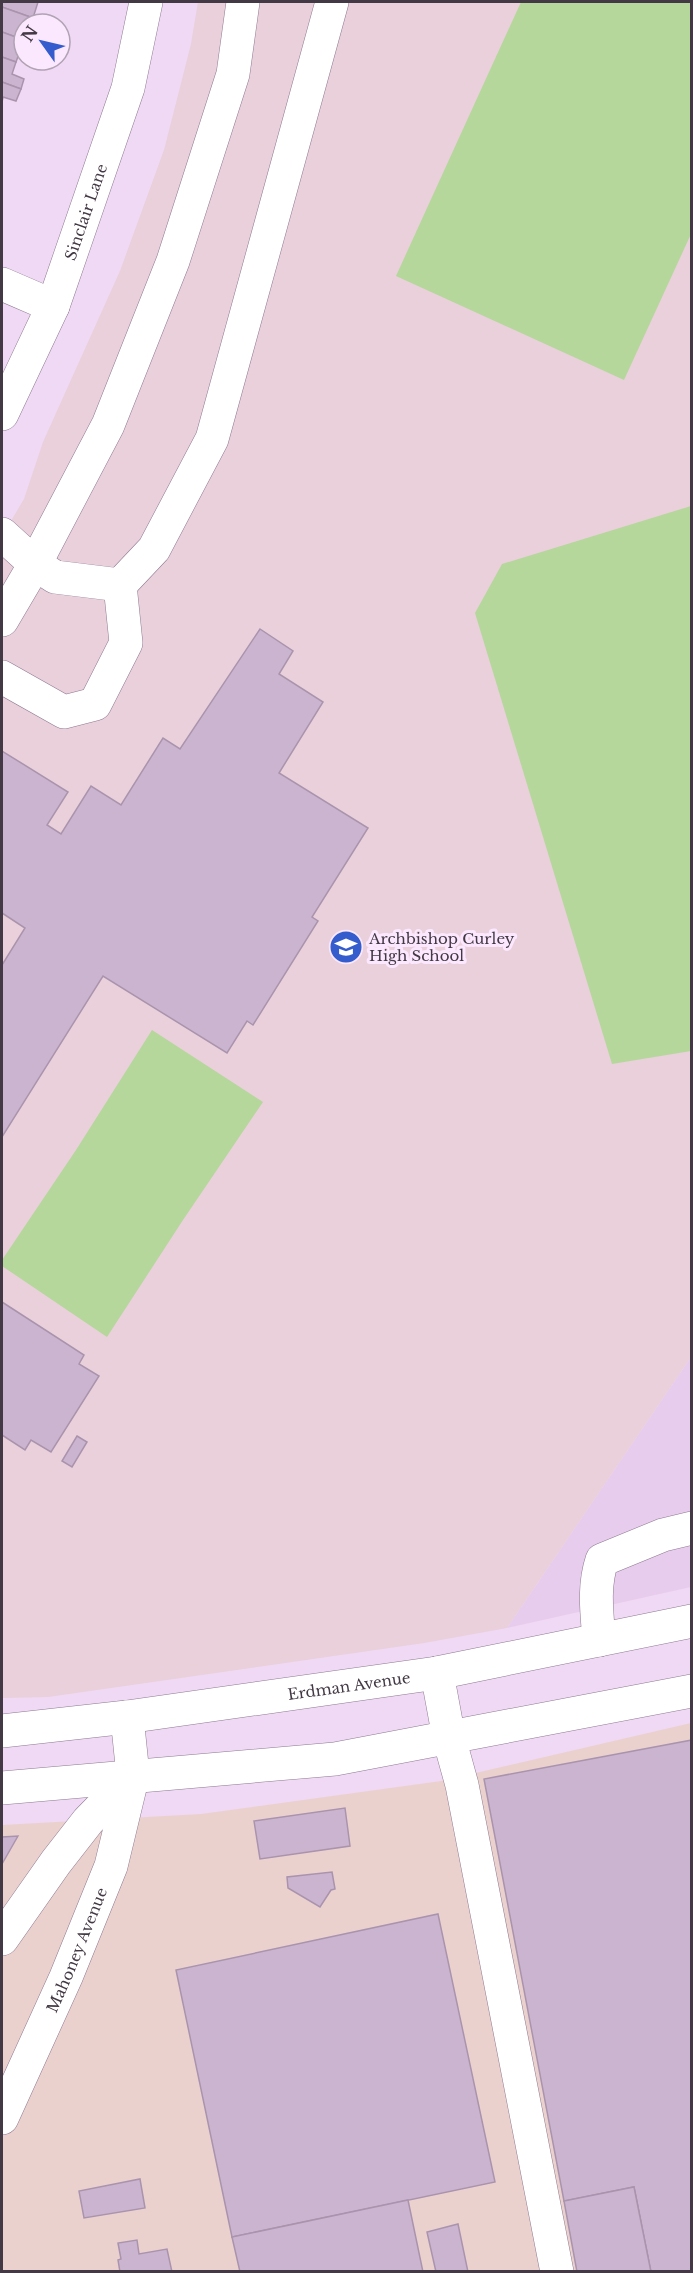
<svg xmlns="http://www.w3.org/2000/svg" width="693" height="2273" font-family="'Libre Baskerville',serif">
<rect width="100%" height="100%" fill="#f0d9f4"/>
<polygon fill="#e8cced" points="691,1357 691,1587 507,1628"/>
<polygon fill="#ebd1cd" points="691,1723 691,2271 2,2272 2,1825 201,1814 441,1781"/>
<polygon fill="#e9d0da" points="198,2 691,2 691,1357 507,1628 424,1643 48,1697 2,1698 2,536 24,499 43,442 120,271 164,150 191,44"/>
<g fill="#b5d79c">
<polygon points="521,2 691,2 691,234 624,380 396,276"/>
<polygon points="691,506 691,1051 612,1064 475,613 502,564"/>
<polygon points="152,1030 263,1102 183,1220 107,1337 2,1266 2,1260 76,1150"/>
</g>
<g fill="#cbb4cf" stroke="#aa94ad" stroke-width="1.5">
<polygon points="2,2 38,2 33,18 2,7"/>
<polygon points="2,7 33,18 30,24 24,24 24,40 2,32"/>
<polygon points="2,32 24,40 16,62 2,57"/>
<polygon points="2,57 16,62 12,74 24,79 21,89 2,82"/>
<polygon points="2,82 21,89 16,101 3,97 2,102"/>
<polygon points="260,629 293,651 279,674 323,702 279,773 368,828 312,917 318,921 253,1025 247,1021 227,1053 103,976 2,1137 2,965 25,928 2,913 2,751 68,792 47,825 61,834 91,786 121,805 163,738 180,749"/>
<polygon points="2,1302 84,1355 79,1364 99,1376 51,1452 31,1440 25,1450 2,1435"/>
<polygon points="77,1436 87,1442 72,1467 62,1461"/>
<polygon points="692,1740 692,2272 651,2272 634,2187 564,2201 484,1779"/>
<polygon points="345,1808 350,1846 260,1859 254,1821"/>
<polygon points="18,1836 2,1864 2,1837"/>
<polygon points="332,1872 335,1889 331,1890 320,1907 288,1888 287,1877"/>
<polygon points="438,1914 495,2182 232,2237 176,1970"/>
<polygon points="140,2179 145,2208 84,2218 79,2191"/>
<polygon points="634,2187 651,2272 577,2272 564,2201"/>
<polygon points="408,2200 423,2272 240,2272 232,2237"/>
<polygon points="458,2224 468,2272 436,2272 427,2232"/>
<polygon points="137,2240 139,2254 167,2249 172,2272 120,2272 118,2260 121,2259 118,2243"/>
</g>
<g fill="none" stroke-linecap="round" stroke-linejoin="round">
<g stroke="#8e7991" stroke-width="34">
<g id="minor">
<polyline points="2,284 53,306"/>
<polyline points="2,534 35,564 55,577 120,585 154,549 212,439 332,2"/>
<polyline points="2,620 35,564 108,425 173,261 233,74 243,2"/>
<polyline points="2,677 64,712 95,704 126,643 120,585"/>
<path d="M599,1640C597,1613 593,1587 602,1560L663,1535L692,1528"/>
<polyline points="437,1673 449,1738 462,1785 557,2272"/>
<polyline points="2,1939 56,1862 88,1821 133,1775"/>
<path id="s1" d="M2,2118L66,1977L111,1866L133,1775L127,1717"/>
</g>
</g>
<g stroke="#8e7991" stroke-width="34">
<g id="major">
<path id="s2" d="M2,414L53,306L128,88L146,2"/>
<path id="s3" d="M2,1731L127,1717L437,1673L692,1621"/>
<polyline points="2,1788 335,1759 692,1691"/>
</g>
</g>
<use href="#minor" stroke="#fff" stroke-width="33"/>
<use href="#major" stroke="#fff" stroke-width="33"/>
</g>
<defs>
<g id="school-disc" transform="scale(1.725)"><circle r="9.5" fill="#345ccc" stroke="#fbe8fe"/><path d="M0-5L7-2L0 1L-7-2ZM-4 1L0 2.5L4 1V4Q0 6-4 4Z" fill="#fff"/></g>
</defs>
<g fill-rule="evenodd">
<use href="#school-disc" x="346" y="947"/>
</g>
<g text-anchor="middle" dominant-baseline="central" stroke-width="6" stroke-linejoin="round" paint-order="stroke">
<g font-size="15" fill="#433944" stroke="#fbe8fe">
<text stroke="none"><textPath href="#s2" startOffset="219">Sinclair Lane</textPath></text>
<text stroke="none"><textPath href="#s3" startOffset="350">Erdman Avenue</textPath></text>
<text stroke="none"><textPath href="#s1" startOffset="184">Mahoney Avenue</textPath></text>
</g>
<g font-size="15" fill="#433944" stroke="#fbe8fe" text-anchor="start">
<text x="369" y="938">Archbishop Curley<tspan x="369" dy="17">High School</tspan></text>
</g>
</g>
<rect width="693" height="2273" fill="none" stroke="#433944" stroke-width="6"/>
<g transform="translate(42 42) rotate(304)"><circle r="28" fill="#fbe8fe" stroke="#b1a2b4" stroke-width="1.5"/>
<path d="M0-4.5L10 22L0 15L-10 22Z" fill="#345ccc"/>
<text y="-9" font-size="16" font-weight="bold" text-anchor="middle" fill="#433944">N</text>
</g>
</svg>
